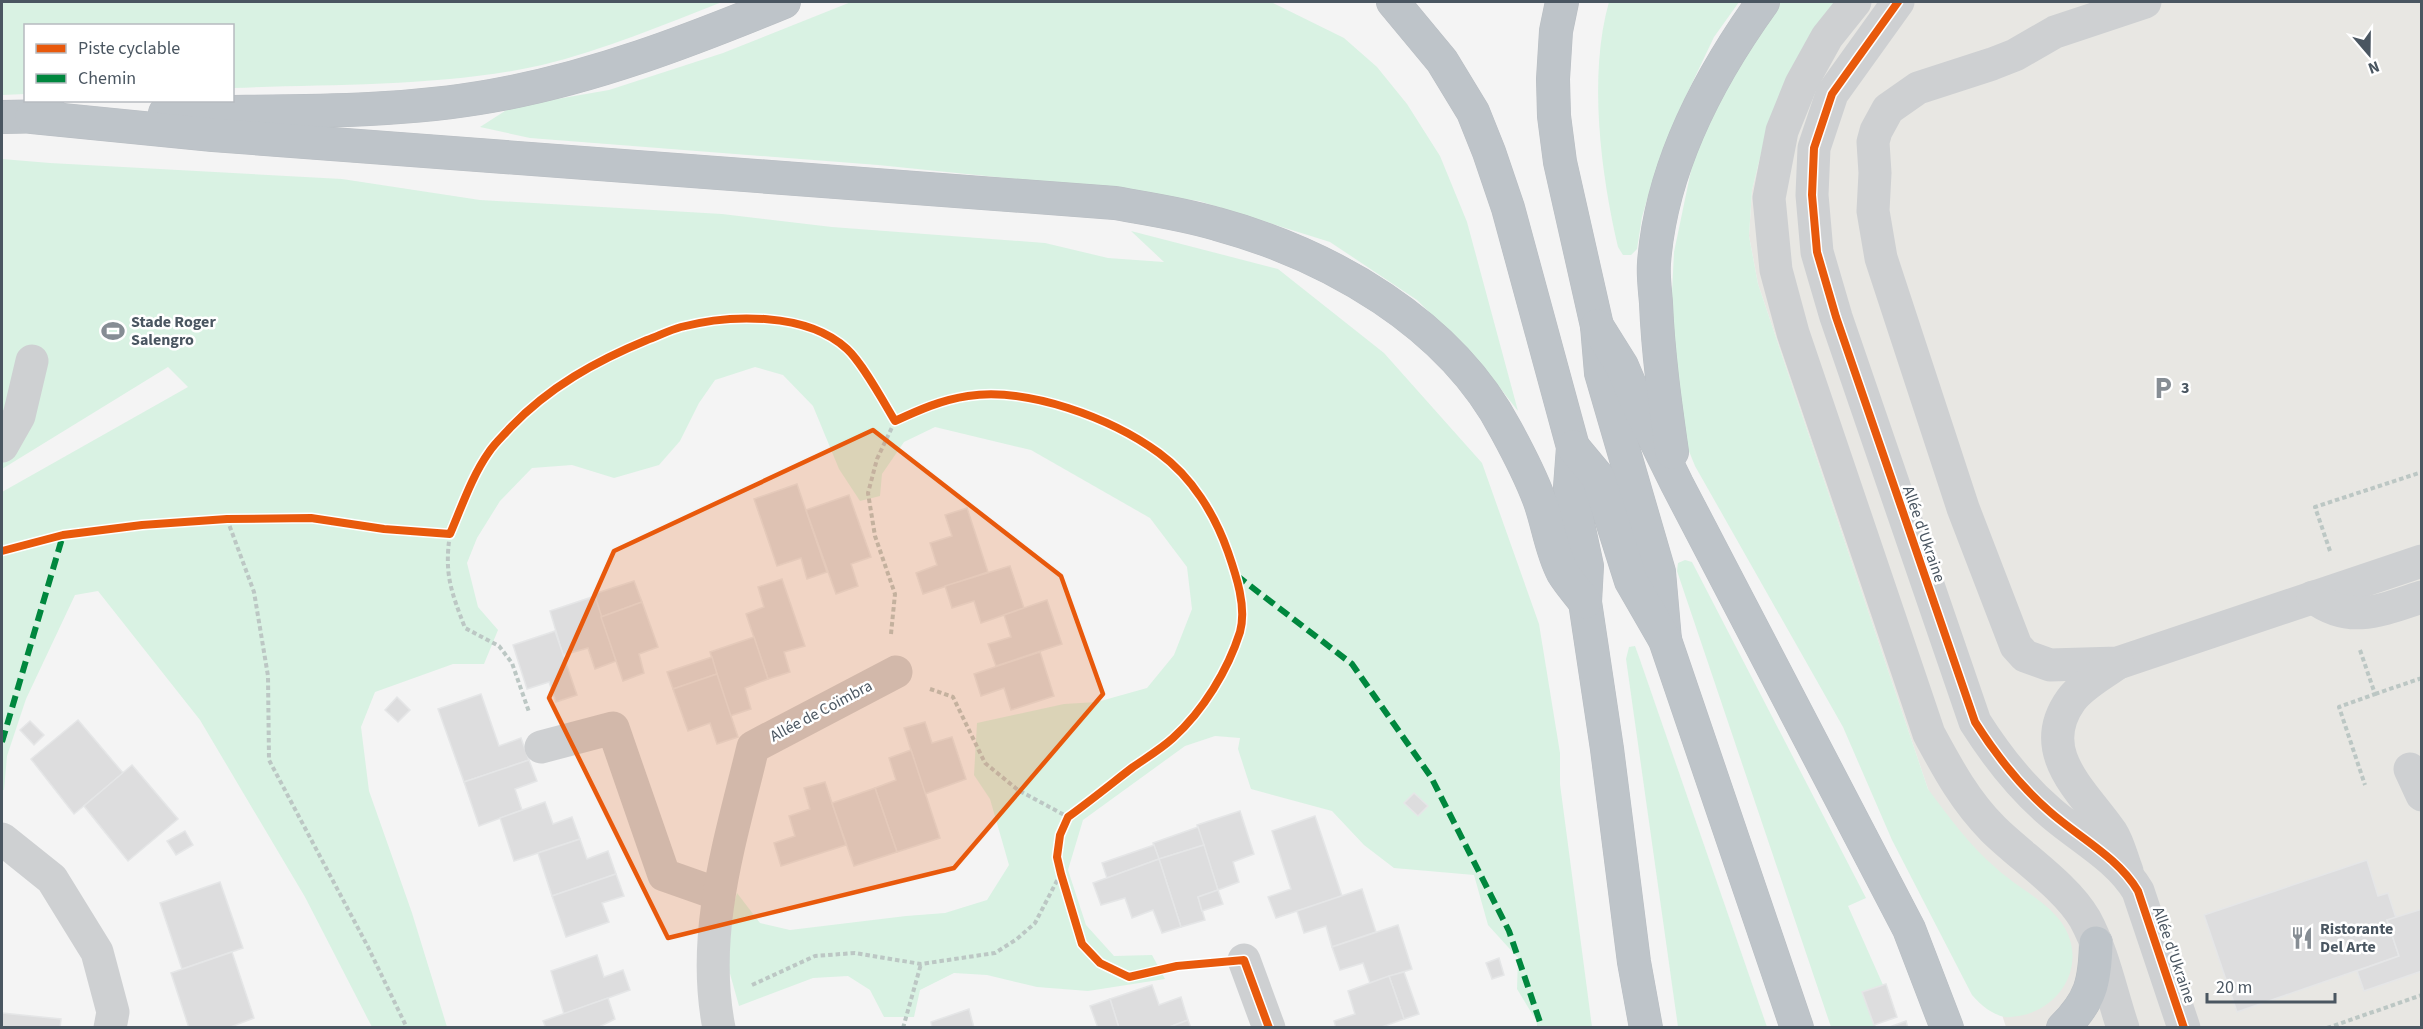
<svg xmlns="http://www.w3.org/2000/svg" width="2423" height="1029" font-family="'Source Sans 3',sans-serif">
<rect width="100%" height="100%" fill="#f4f4f4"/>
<polygon fill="#e8e7e3" points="1838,2 2421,2 2421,1027 2006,1027 1928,789 1758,284 1749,236 1752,190 1768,126"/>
<g fill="#d9f2e3">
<path d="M2,2H722C663,25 604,50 542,65C445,87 332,84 233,88L232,26H26L25,94L2,95Z"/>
<polygon points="851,2 1271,2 1344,38 1377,67 1407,104 1440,156 1467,222 1518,411 1482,365 1417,300 1330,242 1199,201 1093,187 878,165 530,138 480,127 511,107 609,90 723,53"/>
<path d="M1609,2H1739L1714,37L1676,117L1651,186L1642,217L1637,249L1631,255H1623L1618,247C1601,174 1588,75 1609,2Z"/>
<path d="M1777,2H1838L1768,126L1752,190L1749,236L1758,284L1928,789C1949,817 1969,845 1996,868C2019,890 2061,907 2070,940C2081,976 2054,1010 2019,1016C2014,1016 2010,1018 2005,1017C1991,1014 1982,1006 1972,995L1892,840L1843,727L1695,466L1682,434L1671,313L1674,252L1693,161L1717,98Z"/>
<polygon points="2,159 50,163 342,179 480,200 722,214 832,227 1045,243 1108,258 1164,262 1131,231 1278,269 1384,353 1482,463 1539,624 1560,753 1560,784 1592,1027 1537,1027 1537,1022 1517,989 1518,958 1488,925 1474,875 1394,868 1364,845 1332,811 1251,789 1238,749 1240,738 1215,736 1185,746 1083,820 1068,870 1086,925 1114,956 1152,955 1165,979 1088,991 1037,987 987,975 954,973 920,990 914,1017 884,1017 870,990 848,976 813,978 739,1006 722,945 737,893 760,923 790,930 906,916 945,913 987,900 1009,865 990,799 974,775 977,723 1064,704 1097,702 1147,688 1174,655 1192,609 1187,567 1150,518 1031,450 935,427 904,442 882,474 880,496 860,501 839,469 813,406 783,375 755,367 715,380 699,403 680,441 659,465 614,478 572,465 532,468 500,501 477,538 467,563 478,607 498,630 484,664 453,664 375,692 361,727 369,791 412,913 447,1027 372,1027 305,897 200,720 98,591 75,595 26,699 7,756 4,790 2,790 2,492 188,387 168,367 2,469"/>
<polygon points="1685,560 1692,562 1866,898 1848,906 1883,985 1862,992 1876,1027 1831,1027 1677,571 1678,563"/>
<polygon points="1635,646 1639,657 1767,1027 1678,1027 1626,659 1629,647"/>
</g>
<g fill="#ddddde" stroke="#e5e6e7" stroke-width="1.5">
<polygon points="797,484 827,572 807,579 801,558 777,566 754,499"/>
<polygon points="849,495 871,557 851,564 858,586 836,594 806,510"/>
<polygon points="967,508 988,572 923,594 916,573 937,565 930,543 952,536 945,515"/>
<polygon points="1010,566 1024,608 981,623 974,601 952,608 945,586"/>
<polygon points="782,579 805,646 784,652 790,672 768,679 746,614 764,607 758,587"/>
<polygon points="634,581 642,602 601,617 594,594"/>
<polygon points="595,596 616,661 595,669 588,648 563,655 550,611"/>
<polygon points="1047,600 1062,644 996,666 988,644 1011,637 1004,615"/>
<polygon points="642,602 658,647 639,654 644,673 623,681 601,617"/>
<polygon points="555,631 577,695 556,702 549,682 527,689 513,645"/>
<polygon points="754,637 768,679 745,688 751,709 730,716 710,652"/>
<polygon points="1040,652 1054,696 1011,710 1004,688 981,696 974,674"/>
<polygon points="712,657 717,674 673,689 667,672"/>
<polygon points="717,674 738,737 717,744 710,723 688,731 673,689"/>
<polygon points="481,694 499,746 521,738 529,760 464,782 438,709"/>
<polygon points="397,697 410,710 398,722 385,710"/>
<polygon points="78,720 123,773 74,814 31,759"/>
<polygon points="30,721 44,735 34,745 20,730"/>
<polygon points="925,722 932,743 952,737 966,779 925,794 904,728"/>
<polygon points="911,750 940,838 897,852 875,788 896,780 889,758"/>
<polygon points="529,760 537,781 515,789 522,810 479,826 464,782"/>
<polygon points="132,765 178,819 128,861 84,806"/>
<polygon points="825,782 846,845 781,866 774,843 795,836 789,816 810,809 804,788"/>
<polygon points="875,788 897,852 854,866 832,803"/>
<polygon points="1414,793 1428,806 1418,816 1404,803"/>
<polygon points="545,802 553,824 572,817 580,839 514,861 500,818"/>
<polygon points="1240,811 1254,854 1233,862 1239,882 1218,890 1197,825"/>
<polygon points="1315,816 1342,896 1276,918 1268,897 1291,889 1272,831"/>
<polygon points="1198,827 1204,845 1159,859 1153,843"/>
<polygon points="185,831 193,845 176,855 167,841"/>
<polygon points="580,839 587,859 608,851 616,874 552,896 538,853"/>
<polygon points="1154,845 1159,859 1107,878 1102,863"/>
<polygon points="1204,845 1218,890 1198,897 1205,920 1181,927 1159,859"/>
<polygon points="1159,859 1181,927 1162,933 1153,910 1132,918 1125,898 1101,905 1093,883"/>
<polygon points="2367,860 2378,896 2388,893 2396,918 2387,920 2399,956 2237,1012 2204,915"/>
<polygon points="616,874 624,896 602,903 609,922 566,937 552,896"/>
<polygon points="220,882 243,948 182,969 160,903"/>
<polygon points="1362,889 1376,932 1332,947 1326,926 1304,933 1297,911"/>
<polygon points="1218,890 1223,904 1202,911 1198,897"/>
<polygon points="2422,909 2422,971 2364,991 2357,971 2399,956 2387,920"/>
<polygon points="1398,925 1412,969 1370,983 1363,963 1340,970 1332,947"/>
<polygon points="232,952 254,1018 228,1028 189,1028 171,973"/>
<polygon points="597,955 604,977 623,970 630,990 564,1014 551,971"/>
<polygon points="1499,958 1504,975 1492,979 1486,963"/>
<polygon points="1404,972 1419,1014 1404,1019 1389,976"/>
<polygon points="1389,976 1404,1019 1379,1028 1336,1028 1334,1021 1355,1014 1348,991"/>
<polygon points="1886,984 1897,1017 1874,1025 1862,992"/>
<polygon points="1152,985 1159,1005 1181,997 1188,1020 1167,1028 1119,1028 1110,999"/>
<polygon points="608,998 615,1019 597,1028 546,1028 543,1021"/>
<polygon points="1110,999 1119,1028 1098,1028 1090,1006"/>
<polygon points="969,1009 974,1028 932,1028 931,1022"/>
<polygon points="2,1013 61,1019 60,1028 2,1028"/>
<polygon points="1188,1020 1191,1028 1167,1028"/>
<polygon points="1906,1021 1908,1028 1887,1028"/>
</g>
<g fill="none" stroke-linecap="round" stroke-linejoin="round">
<g stroke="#b9bec3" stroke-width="34">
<g id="highway">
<polyline points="1393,2 1442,61 1473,112 1489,152 1508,208 1573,447 1570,487 1587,566 1585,602 1607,749 1634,962 1646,1028"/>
<polyline points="1562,2 1556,31 1553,79 1554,116 1560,162 1597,326 1601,373 1659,572 1665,640"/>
<path d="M165,113C273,110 384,115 491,96C593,78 689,41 784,2"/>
<polyline points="2,117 54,116"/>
<path d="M32,117L213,135L1115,203C1149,209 1184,214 1217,224C1330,255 1450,323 1506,430C1518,452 1530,475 1539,499C1548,523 1551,551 1563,573C1569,583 1578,593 1585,602"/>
<polyline points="1597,326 1622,366 1641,411 1677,484 1909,929 1947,1028"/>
<polyline points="1573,447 1598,477 1631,581 1665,640 1797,1028"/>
<path d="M1672,452C1665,403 1658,353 1656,303C1655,290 1653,276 1654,263C1661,168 1709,77 1763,2"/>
<path d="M2063,1028C2091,1000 2095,982 2096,943"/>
</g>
</g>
<g stroke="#bcc7c4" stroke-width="4" stroke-dasharray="4.5 3" stroke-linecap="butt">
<polyline points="227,519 254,592 268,676 269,760 368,947 407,1028"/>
<path d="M450,534C444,574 451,591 465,628L499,646L512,663L529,712"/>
<polyline points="2330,551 2315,507 2422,472"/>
<polyline points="891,634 895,594 875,536 868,493 877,459 895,421"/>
<polyline points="2360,650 2375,694 2339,707 2365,785"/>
<polyline points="930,689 953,697 985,763 1018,790 1068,817 1060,835 1057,857 1082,944 1100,963 1129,977 1177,966 1207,963"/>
<polyline points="2375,694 2422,678"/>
<polyline points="752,985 815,956 855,953 921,964 995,953 1017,939 1035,923 1060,875"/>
<polyline points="903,1028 921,964"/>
<polyline points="2327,1028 2422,995"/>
</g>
<g stroke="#ced0d2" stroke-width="33">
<path d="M1855,2L1827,37L1801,84L1782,131L1769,198L1776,270L1793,333L1929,734C1948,769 1965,801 1993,829C2020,856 2066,886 2085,919C2103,952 2111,992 2123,1028"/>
<path d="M1898,2L1832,94L1814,148L1812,195L1817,252L1836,317L1975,722C1996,755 2019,785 2049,811C2078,837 2118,857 2138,891L2184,1028"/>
<polyline points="2145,2 2055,32 2015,55 1992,64 1918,88 1888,109 1876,131 1873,142 1875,173 1873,211 1881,258 1963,508 2016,646 2025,656 2050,665 2118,663 2422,561"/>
<polyline points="2,446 19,416 32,361"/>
<path d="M2313,597C2350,625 2382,610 2422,597"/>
<path d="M2118,663C2103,674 2082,685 2071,700C2033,753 2085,793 2112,833C2119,844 2122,859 2127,871"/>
<polyline points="541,747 613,728 664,875 718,894"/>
<polyline points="2410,769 2422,795"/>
<polyline points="2,839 52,879 97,952 113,1012 110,1028"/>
<polyline points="1244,960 1269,1028"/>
<path d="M719,1028C700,932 731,839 753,747L896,672"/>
</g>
<use href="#highway" stroke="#bec4c9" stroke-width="33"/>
<g stroke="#00873e" stroke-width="6" stroke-dasharray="12 6" stroke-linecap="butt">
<polyline points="1236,575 1352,664 1431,777 1509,931 1542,1028"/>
<polyline points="2,742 63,535"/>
</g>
<g stroke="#fff" stroke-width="11">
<g id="cycleway">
<path d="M1898,2L1832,94L1814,148L1812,195L1817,252L1836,317L1975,722C1996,755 2019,785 2049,811C2078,837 2118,857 2138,891L2184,1028"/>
<path d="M2,551L63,535L142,525L227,519L311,518L384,529L450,534C462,506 472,476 489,452C495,443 503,436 510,428C549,387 596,361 647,340C658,336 670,330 681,327C730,314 807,312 847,349C863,364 883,401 895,421C919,410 941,400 968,396C1028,387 1111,418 1159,453C1192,477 1215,515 1228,552C1236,575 1247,607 1240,632C1228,670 1203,711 1173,738C1161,749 1146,758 1133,767C1111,784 1090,801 1068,817L1060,835L1057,857L1061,874L1082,944L1100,963L1129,977L1177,966L1244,960L1269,1028"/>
</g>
</g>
<use href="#cycleway" stroke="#e8590c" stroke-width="8"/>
</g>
<path fill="#e8590c" fill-opacity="0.2" stroke="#e8590c" stroke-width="4.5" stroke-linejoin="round" d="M873,430L1061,576L1103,694L954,868L668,938L549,698L614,551Z"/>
<defs>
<g id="stadium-bare" transform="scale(1.8)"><path d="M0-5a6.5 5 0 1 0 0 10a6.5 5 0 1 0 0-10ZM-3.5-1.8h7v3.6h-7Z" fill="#868d94" stroke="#fff" stroke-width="2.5" paint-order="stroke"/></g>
<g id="parking-bare" transform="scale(1.8)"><path d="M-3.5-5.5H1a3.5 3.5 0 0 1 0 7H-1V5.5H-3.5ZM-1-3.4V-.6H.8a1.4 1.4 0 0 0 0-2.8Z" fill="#868d94" stroke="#fff" stroke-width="2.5" paint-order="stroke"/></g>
<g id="restaurant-bare" transform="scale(1.8)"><path d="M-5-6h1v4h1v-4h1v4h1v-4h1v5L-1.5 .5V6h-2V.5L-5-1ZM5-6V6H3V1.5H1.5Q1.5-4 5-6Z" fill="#868d94" stroke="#fff" stroke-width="2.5" paint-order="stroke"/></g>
</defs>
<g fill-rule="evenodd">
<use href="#stadium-bare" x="113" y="331"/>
<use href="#parking-bare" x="2163" y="388"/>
<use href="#restaurant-bare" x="2302" y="938"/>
</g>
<g text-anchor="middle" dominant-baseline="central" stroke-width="5" stroke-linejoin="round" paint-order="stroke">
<g font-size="16" font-weight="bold" fill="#4a5661" stroke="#fff" text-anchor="start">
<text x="131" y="322">Stade Roger<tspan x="131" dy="18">Salengro</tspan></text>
<text x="2181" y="388">3</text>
<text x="2320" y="929">Ristorante<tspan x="2320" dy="18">Del Arte</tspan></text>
</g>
<g font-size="16" fill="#4a5661" stroke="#fff">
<text transform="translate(1924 534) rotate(71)">Allée d'Ukraine</text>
<text transform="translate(821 711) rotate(-28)">Allée de Coïmbra</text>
<text transform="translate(2174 955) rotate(71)">Allée d'Ukraine</text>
</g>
</g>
<rect width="2423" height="1029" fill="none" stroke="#4a5661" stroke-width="6"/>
<rect x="24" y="24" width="210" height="78" fill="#ffffff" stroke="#b7bbc0" stroke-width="1.5"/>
<rect x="36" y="44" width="30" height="9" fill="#e8590c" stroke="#b7bbc0" stroke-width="1.5"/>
<text x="78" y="54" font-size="18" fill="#4a5661">Piste cyclable</text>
<rect x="36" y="74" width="30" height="9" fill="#00873e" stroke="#b7bbc0" stroke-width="1.5"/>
<text x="78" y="84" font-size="18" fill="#4a5661">Chemin</text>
<g transform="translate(2369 54) rotate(160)" stroke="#ffffff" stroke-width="4.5" paint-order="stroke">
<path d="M0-4.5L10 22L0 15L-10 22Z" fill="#4a5661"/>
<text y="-9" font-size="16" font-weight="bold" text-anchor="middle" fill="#4a5661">N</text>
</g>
<path d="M2207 993v9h128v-9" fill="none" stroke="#4a5661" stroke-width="3"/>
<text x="2216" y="993" font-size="18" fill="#4a5661" stroke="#ffffff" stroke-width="4.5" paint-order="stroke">20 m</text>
</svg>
